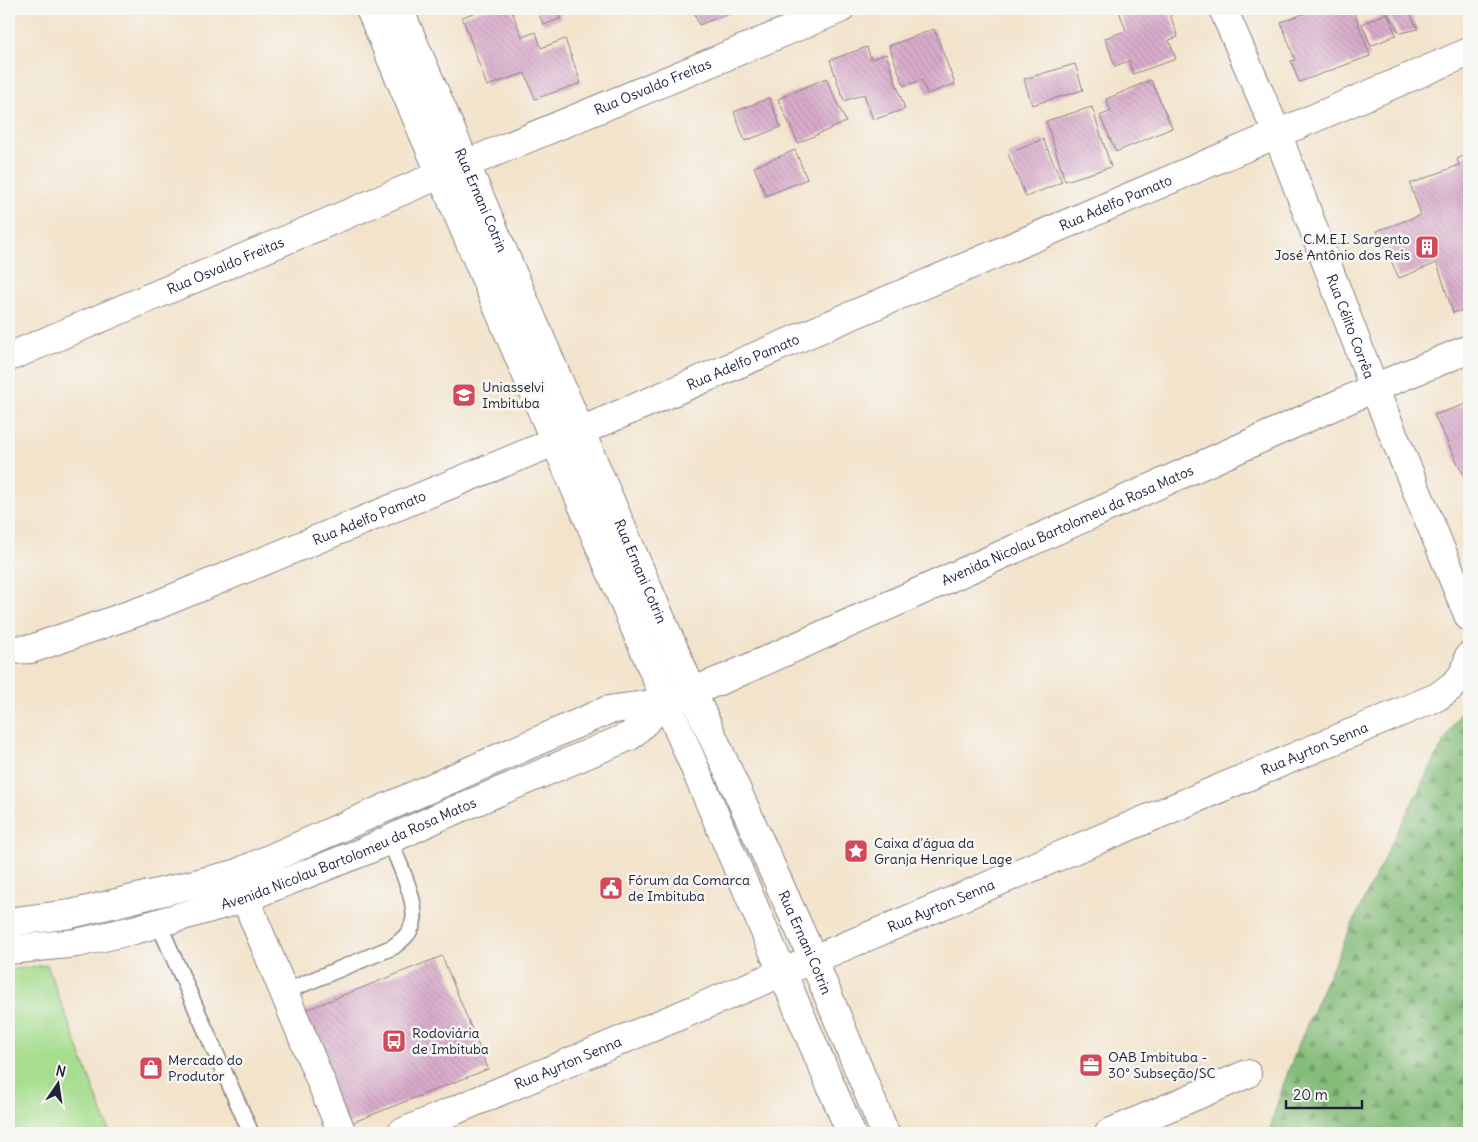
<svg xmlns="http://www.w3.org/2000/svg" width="1478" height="1142" font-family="Delius,sans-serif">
<defs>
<pattern id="forest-firs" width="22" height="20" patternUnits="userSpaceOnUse" patternTransform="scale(1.25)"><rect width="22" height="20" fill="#84bc79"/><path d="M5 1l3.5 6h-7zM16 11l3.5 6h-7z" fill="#6c9864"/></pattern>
<pattern id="building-back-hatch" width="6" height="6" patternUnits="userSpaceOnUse" patternTransform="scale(1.25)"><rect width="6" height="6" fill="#d8abca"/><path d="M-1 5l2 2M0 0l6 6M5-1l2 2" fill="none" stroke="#b993ae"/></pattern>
</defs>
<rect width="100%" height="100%" fill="#f6f6f2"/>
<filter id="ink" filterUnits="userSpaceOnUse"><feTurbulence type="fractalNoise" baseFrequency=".02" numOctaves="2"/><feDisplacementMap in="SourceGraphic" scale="10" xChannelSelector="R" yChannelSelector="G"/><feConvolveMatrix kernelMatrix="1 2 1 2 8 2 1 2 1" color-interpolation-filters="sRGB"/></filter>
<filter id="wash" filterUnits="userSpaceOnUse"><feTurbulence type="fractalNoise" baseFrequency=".0096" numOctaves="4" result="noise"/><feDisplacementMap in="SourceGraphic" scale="20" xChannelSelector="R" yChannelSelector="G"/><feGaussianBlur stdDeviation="1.12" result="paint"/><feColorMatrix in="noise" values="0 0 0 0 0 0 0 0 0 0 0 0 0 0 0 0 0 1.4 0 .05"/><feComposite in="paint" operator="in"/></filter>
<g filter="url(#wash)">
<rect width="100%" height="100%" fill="#f3e3cb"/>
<path fill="url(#forest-firs)" stroke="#536f5a" d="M1469,697V1133H1269C1284,1072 1311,1015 1337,957C1378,868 1421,782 1469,697Z"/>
<polygon fill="#a6dd8e" stroke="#648064" points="47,965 110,1133 9,1133 9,970"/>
<g id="blocks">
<g fill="url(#building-back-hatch)">
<polygon points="485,9 511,9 522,37 536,32 541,48 565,39 581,83 535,99 525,73 487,86 462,17"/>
<polygon points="536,9 557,9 561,18 544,25"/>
<polygon points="693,9 740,9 699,25"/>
<polygon points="1126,9 1168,9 1178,37 1169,40 1176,59 1133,74 1129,61 1115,66 1105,38 1126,31 1119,11"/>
<polygon points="1317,9 1353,9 1370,56 1299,82 1291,61 1295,60 1281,22"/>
<polygon points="1385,9 1408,9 1418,29 1400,33"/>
<polygon points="1387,13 1396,35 1371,46 1362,24"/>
<polygon points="934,29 955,84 927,94 922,80 904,86 889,46"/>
<polygon points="867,47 871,59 886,54 905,109 873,120 864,94 844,101 830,60"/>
<polygon points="1075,64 1083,90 1032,105 1024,79"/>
<polygon points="826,78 846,122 798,143 778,99"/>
<polygon points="1151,80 1172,128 1116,152 1100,116 1111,111 1106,99"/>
<polygon points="769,98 781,127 745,141 734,112"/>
<polygon points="1092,107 1111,167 1065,181 1046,121"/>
<polygon points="1043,139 1062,182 1026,197 1008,154"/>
<polygon points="795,150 807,179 766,196 754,167"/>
<polygon points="1469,153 1469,308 1453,313 1437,263 1399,278 1377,231 1421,215 1410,184 1459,165 1457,159"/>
<polygon points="1469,403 1469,486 1434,415"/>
<polygon points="442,956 488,1069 346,1125 301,1012"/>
</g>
</g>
</g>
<g filter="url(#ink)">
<use href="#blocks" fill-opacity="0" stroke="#8a8283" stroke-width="1"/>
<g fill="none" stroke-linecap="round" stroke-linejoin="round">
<g stroke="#8a8283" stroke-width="18">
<g id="service">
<polyline points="158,922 251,1133"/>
<path d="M284,992L393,947C402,940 410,934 413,923C419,903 397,860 390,840"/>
</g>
</g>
<g stroke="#8a8283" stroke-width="30">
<g id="minor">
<polyline points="370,9 851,1133"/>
<path id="s1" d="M399,9L692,691L813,959L885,1133"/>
<path id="s2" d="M1223,9L1277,133L1374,388L1469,617"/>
<path id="s3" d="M466,164L840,9"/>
<path id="s4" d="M9,357L442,174"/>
<path id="s5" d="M9,650L31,649L152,607L581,431L1469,52"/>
<polyline points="239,883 342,1133"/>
<path id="s6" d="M9,922L71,914L235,874L608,710L666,702L731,676L1374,388L1469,349"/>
<path id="s7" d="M9,950L77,943L134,930L245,898L365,851L439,817L630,736L666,702"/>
<path id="s8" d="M401,1133L1437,697C1453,686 1467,677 1469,656"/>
<polyline points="1109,1133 1247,1074"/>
</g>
</g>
<use href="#service" stroke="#fff" stroke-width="15"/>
<use href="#minor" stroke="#fff" stroke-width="28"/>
</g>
</g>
<defs>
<g id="building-square" transform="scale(1.25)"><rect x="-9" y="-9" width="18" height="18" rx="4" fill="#d1495b" stroke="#f6f6f2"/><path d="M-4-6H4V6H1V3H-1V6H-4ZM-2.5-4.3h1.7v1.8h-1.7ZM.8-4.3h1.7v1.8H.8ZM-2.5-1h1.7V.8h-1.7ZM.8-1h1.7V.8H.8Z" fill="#fff"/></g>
<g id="university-square" transform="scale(1.25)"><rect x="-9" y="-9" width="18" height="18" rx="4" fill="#d1495b" stroke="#f6f6f2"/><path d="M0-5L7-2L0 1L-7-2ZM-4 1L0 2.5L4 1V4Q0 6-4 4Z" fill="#fff"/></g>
<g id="sight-square" transform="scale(1.25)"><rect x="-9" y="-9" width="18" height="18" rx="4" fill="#d1495b" stroke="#f6f6f2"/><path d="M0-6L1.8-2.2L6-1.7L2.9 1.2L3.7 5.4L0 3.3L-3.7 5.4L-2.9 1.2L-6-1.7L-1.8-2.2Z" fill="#fff"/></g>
<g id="civic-square" transform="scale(1.25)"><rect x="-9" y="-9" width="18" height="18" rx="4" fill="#d1495b" stroke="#f6f6f2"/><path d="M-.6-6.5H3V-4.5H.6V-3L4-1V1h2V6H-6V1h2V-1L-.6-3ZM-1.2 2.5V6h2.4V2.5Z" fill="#fff"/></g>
<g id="bus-square" transform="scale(1.25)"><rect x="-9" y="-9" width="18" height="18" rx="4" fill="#d1495b" stroke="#f6f6f2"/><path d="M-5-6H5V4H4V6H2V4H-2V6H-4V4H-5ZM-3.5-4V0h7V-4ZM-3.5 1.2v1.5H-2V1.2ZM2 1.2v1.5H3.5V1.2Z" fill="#fff"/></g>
<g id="office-square" transform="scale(1.25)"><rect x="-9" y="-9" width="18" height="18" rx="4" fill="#d1495b" stroke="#f6f6f2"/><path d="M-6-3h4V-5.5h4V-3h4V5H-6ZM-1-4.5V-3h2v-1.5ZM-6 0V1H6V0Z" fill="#fff"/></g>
<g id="shop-square" transform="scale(1.25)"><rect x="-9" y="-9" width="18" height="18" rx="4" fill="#d1495b" stroke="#f6f6f2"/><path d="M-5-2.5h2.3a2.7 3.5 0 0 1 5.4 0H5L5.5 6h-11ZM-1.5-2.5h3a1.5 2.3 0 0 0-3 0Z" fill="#fff"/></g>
</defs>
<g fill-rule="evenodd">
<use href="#building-square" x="1427" y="247"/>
<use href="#university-square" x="464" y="395"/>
<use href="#sight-square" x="856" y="851"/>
<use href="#civic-square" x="611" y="888"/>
<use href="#bus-square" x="394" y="1041"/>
<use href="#office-square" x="1091" y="1065"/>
<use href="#shop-square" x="151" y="1068"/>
</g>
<g text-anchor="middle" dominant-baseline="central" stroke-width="5" stroke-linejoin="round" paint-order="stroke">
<g font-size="14" fill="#22223b" stroke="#f6f6f2">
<text stroke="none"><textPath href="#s3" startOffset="202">Rua Osvaldo Freitas</textPath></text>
<text stroke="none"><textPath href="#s1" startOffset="208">Rua Ernani Cotrin</textPath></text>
<text stroke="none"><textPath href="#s5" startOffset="1195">Rua Adelfo Pamato</textPath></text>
<text stroke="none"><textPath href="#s4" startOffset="235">Rua Osvaldo Freitas</textPath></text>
<text stroke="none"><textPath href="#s2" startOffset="342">Rua Célito Corrêa</textPath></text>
<text stroke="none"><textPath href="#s5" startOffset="790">Rua Adelfo Pamato</textPath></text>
<text stroke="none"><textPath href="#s5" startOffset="385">Rua Adelfo Pamato</textPath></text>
<text stroke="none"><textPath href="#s6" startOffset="1136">Avenida Nicolau Bartolomeu da Rosa Matos</textPath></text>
<text stroke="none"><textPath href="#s1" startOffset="612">Rua Ernani Cotrin</textPath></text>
<text stroke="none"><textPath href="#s8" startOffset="991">Rua Ayrton Senna</textPath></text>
<text stroke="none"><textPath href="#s7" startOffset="355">Avenida Nicolau Bartolomeu da Rosa Matos</textPath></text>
<text stroke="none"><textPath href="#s8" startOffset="586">Rua Ayrton Senna</textPath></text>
<text stroke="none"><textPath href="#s1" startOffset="1018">Rua Ernani Cotrin</textPath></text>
<text stroke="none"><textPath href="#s8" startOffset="181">Rua Ayrton Senna</textPath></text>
</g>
<g font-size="14" fill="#22223b" stroke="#f6f6f2" text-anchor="start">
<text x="1410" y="239" text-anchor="end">C.M.E.I. Sargento<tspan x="1410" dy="16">José Antônio dos Reis</tspan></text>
<text x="482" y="387">Uniasselvi<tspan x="482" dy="16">Imbituba</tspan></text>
<text x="874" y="843">Caixa d'água da<tspan x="874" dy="16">Granja Henrique Lage</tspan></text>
<text x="628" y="880">Fórum da Comarca<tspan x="628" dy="16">de Imbituba</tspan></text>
<text x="412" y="1033">Rodoviária<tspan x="412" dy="16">de Imbituba</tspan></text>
<text x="1108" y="1057">OAB Imbituba -<tspan x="1108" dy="16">30° Subseção/SC</tspan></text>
<text x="168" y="1060">Mercado do<tspan x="168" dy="16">Produtor</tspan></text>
</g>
</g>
<rect width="1478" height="1142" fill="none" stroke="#f6f6f2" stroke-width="30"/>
<g transform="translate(58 1084) rotate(13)" stroke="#f6f6f2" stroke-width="4" paint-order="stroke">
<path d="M0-4L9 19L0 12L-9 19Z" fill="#22223b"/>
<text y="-8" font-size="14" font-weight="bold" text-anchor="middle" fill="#22223b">N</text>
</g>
<path d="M1286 1100v8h76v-8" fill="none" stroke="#22223b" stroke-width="2.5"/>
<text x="1293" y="1100" font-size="15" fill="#22223b" stroke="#f6f6f2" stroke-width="4" paint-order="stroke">20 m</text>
</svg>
